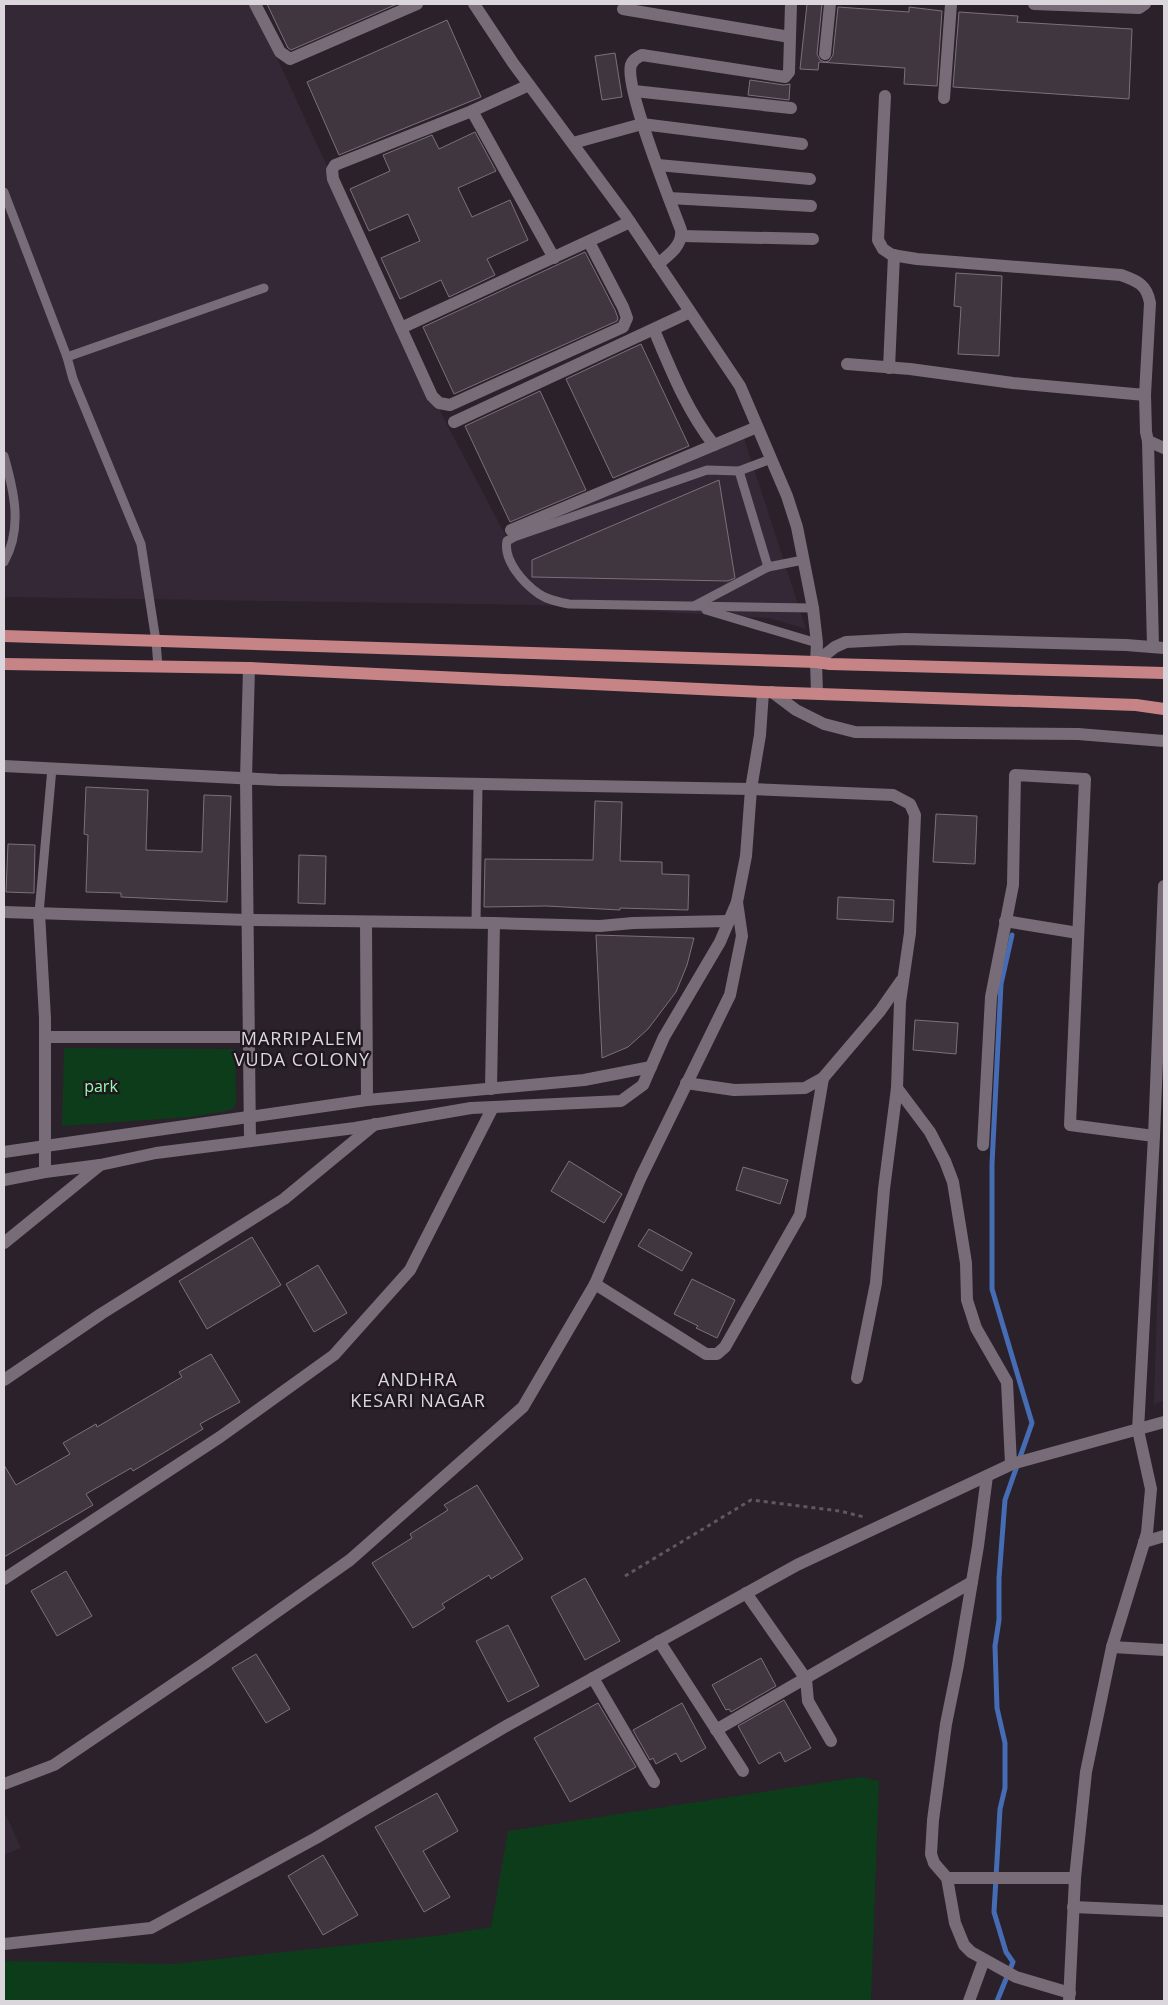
<svg xmlns="http://www.w3.org/2000/svg" width="1168" height="2005" font-family="'Open Sans',sans-serif">
<rect width="100%" height="100%" fill="#2a212a"/>
<g fill="#352836">
<polygon points="4,4 252,4 443,417 508,540 743,435 806,629 770,618 542,605 4,597"/>
<polygon points="1164,1082 1164,1401 1154,1404"/>
<polygon points="4,1811 21,1848 4,1855"/>
</g>
<g fill="#0d3c1a">
<polygon points="64,1048 235,1049 236,1104 231,1110 190,1117 62,1126"/>
<polygon points="860,1777 879,1781 871,2001 4,2001 4,1961 173,1964 443,1935 491,1927 508,1831"/>
</g>
<g fill="none" stroke-linecap="round" stroke-linejoin="round">
<polyline stroke="#466cb4" stroke-width="5" points="997,2001 1013,1962 1006,1952 994,1912 1000,1809 1005,1788 1005,1743 997,1708 995,1646 999,1620 999,1578 1005,1500 1032,1423 992,1289 992,1164 1001,984 1012,935"/>
</g>
<g fill="#40363f" stroke="#7b717b">
<polygon points="267,4 397,4 291,50 288,48"/>
<polygon points="807,4 822,4 817,54 820,60 825,62 829,61 833,55 838,7 909,12 909,7 942,11 937,86 904,84 905,68 819,62 818,70 800,69"/>
<polygon points="959,12 1018,16 1017,22 1132,29 1129,99 953,87"/>
<polygon points="447,20 481,97 339,155 307,82"/>
<polygon points="615,53 622,97 602,100 595,56"/>
<polygon points="750,80 784,85 790,84 789,100 748,95"/>
<polygon points="475,132 496,171 458,188 472,217 510,200 528,240 487,259 495,275 449,297 441,280 400,299 381,258 420,241 408,214 369,231 350,189 390,171 383,155 432,135 439,149"/>
<polygon points="585,252 615,310 618,318 617,321 454,394 423,327"/>
<polygon points="956,273 1002,276 999,356 958,354 961,307 954,306"/>
<polygon points="641,344 689,446 613,478 566,379"/>
<polygon points="540,391 586,490 510,522 465,426"/>
<polygon points="719,480 735,578 728,581 532,577 532,560"/>
<polygon points="86,787 148,790 146,850 202,852 204,795 231,796 227,902 121,897 121,893 86,892 88,835 84,834"/>
<polygon points="595,801 622,802 620,861 662,862 662,874 689,875 688,910 620,908 620,910 546,906 484,907 485,859 593,860"/>
<polygon points="936,814 977,816 975,864 933,862"/>
<polygon points="8,844 35,845 34,893 6,892"/>
<polygon points="299,855 326,856 325,904 298,903"/>
<polygon points="838,897 894,900 893,922 837,919"/>
<polygon points="596,935 694,938 687,965 676,992 648,1029 628,1047 602,1058"/>
<polygon points="915,1020 958,1023 956,1054 913,1050"/>
<polygon points="569,1161 622,1194 604,1223 551,1191"/>
<polygon points="743,1167 788,1180 780,1204 736,1190"/>
<polygon points="649,1229 692,1253 682,1271 638,1246"/>
<polygon points="252,1237 281,1285 207,1329 179,1281"/>
<polygon points="318,1265 347,1313 314,1332 286,1284"/>
<polygon points="692,1279 735,1300 717,1338 696,1328 698,1326 674,1314"/>
<polygon points="211,1354 240,1402 200,1424 203,1429 165,1452 133,1471 131,1468 86,1494 93,1505 4,1557 4,1465 16,1485 70,1454 63,1443 96,1424 97,1427 182,1377 179,1372"/>
<polygon points="477,1485 523,1559 491,1579 489,1575 442,1604 445,1608 413,1628 372,1563 412,1538 410,1534 448,1510 444,1505"/>
<polygon points="66,1571 92,1616 57,1636 31,1591"/>
<polygon points="585,1578 620,1641 585,1660 551,1597"/>
<polygon points="508,1625 539,1686 508,1702 476,1641"/>
<polygon points="256,1654 290,1709 266,1723 232,1668"/>
<polygon points="761,1658 776,1686 731,1712 729,1709 726,1710 712,1685"/>
<polygon points="784,1700 811,1748 785,1762 780,1752 759,1764 738,1726"/>
<polygon points="598,1703 636,1767 570,1802 534,1738"/>
<polygon points="682,1703 706,1748 681,1762 676,1753 656,1764 653,1758 650,1760 633,1730"/>
<polygon points="437,1793 458,1831 423,1851 450,1897 424,1912 375,1827"/>
<polygon points="323,1855 358,1915 323,1935 288,1876"/>
</g>
<g fill="none" stroke-linecap="round" stroke-linejoin="round">
<polyline stroke="#5f5860" stroke-width="3" stroke-dasharray="4 4" stroke-linecap="butt" points="625,1576 751,1500 840,1511 864,1517"/>
<g stroke="#776c77" stroke-width="9">
<polyline points="4,192 67,357 73,379 141,544 156,641 158,667"/>
<polyline points="67,357 264,288"/>
<path d="M4,456C14,491 23,528 4,562"/>
<path d="M771,459L739,471L707,470L514,537L507,541C503,560 523,583 539,594C548,600 558,602 569,604L813,608"/>
<polyline points="739,471 768,567 803,560"/>
<polyline points="694,606 768,567"/>
<polyline points="706,610 817,643"/>
<polyline points="39,913 52,768"/>
<polyline points="476,923 478,784"/>
</g>
<g stroke="#776c77" stroke-width="12">
<polyline points="255,4 280,52 290,59 417,4"/>
<polyline points="1034,4 1139,8 1145,4"/>
<polyline points="623,9 790,37"/>
<polyline points="825,54 830,4"/>
<polyline points="529,85 472,111 335,165 332,170 333,179 432,396 439,403 450,405 623,327 627,318 623,307 589,242"/>
<polyline points="634,91 791,108"/>
<path d="M885,96L878,240L883,249L892,255L917,259L1121,275C1138,281 1147,285 1150,303L1145,395L1146,432L1148,441L1164,448"/>
<polyline points="944,98 951,4"/>
<polyline points="472,111 554,258"/>
<polyline points="573,143 642,124 802,144"/>
<polyline points="658,165 810,179"/>
<polyline points="669,198 811,206"/>
<polyline points="682,236 813,239"/>
<path d="M658,264C669,255 683,245 681,230C671,203 624,86 631,65C633,59 637,58 642,55L785,77L789,72L791,4"/>
<polyline points="401,328 630,222"/>
<path d="M654,330C671,370 687,411 714,445"/>
<polyline points="847,364 910,369 1013,383 1145,395"/>
<polyline points="889,368 894,255"/>
<polyline points="454,422 690,312"/>
<polyline points="1148,441 1153,646"/>
<polyline points="511,530 757,427"/>
<polyline points="249,668 246,778 250,1141"/>
<polyline points="4,766 278,780 751,789 893,795 910,804 915,815 910,933 900,1002 897,1088 930,1132 945,1161 953,1182 966,1263 967,1300 976,1328 1007,1382 1011,1464"/>
<polyline points="4,912 247,920 494,923 600,926 633,923 729,921"/>
<polyline points="39,913 45,1018 45,1172"/>
<polyline points="1005,921 1078,933"/>
<polyline points="366,922 367,1100"/>
<polyline points="45,1037 249,1037"/>
<polyline points="686,1083 734,1090 805,1088 823,1078 880,1011 901,981"/>
<polyline points="491,1089 494,923"/>
<polyline points="983,1145 991,997 1013,885 1015,775 1085,779 1070,1125 1154,1136"/>
<polyline points="4,1243 100,1165"/>
<polyline points="595,1284 706,1354 717,1354 725,1347 800,1215 823,1078"/>
<polyline points="857,1378 876,1283 884,1189 897,1088"/>
<polyline points="4,1380 101,1314 284,1199 375,1124"/>
<polyline points="987,1476 978,1546 958,1665 946,1724 933,1820 931,1854 934,1863 947,1878 955,1923 964,1945 971,1952 1016,1977 1070,1993"/>
<polyline points="1144,1542 1164,1536"/>
<polyline points="4,1579 220,1437 334,1355 410,1270 493,1107"/>
<polyline points="746,1593 806,1679 808,1701 831,1741"/>
<polyline points="659,1641 743,1771"/>
<polyline points="1112,1647 1164,1650"/>
<polyline points="593,1678 654,1782"/>
<polyline points="716,1730 972,1582"/>
<polyline points="4,1784 54,1765 206,1662 350,1560 523,1407 595,1284 641,1177 730,995 742,936 737,902"/>
<polyline points="947,1878 1075,1878"/>
<polyline points="1073,1907 1164,1911"/>
<polyline points="4,1944 151,1928 316,1838 508,1725 797,1565 1012,1464 1164,1422"/>
<polyline points="969,2001 984,1960"/>
<polyline points="1069,2001 1075,1878 1086,1772 1112,1647 1147,1533 1151,1489 1138,1430 1154,1136 1164,886"/>
</g>
<g stroke="#776c77" stroke-width="12">
<polyline points="772,692 796,710 824,724 855,732 1078,734 1164,741"/>
<polyline points="817,693 816,662 835,647 846,642 905,639 1126,645 1164,648"/>
<polyline points="4,1152 367,1100 584,1080 651,1067"/>
<polyline points="4,1180 45,1172 100,1165 156,1153 355,1128 471,1108 621,1101 643,1085 664,1037 720,942 737,902 746,856 751,789 760,735 763,692"/>
</g>
<polyline stroke="#776c77" stroke-width="12" points="474,4 513,63 626,216 740,386 787,496 797,527 813,608 817,643 816,662"/>
<g stroke="#c78487" stroke-width="12">
<polyline points="4,636 816,662 830,664 1164,673"/>
<polyline points="4,664 249,668 763,692 1136,705 1164,709"/>
</g>
</g>
<g text-anchor="middle" dominant-baseline="central" stroke-width="5" stroke-linejoin="round" paint-order="stroke">
<g font-size="16" fill="#93fca8" stroke="#201820">
<text x="101" y="1086">park</text>
</g>
<g font-size="18" letter-spacing="1" fill="#dbd6dc" stroke="#201820">
<text x="302" y="1038">MARRIPALEM<tspan x="302" dy="21">VUDA COLONY</tspan></text>
<text x="418" y="1379">ANDHRA<tspan x="418" dy="21">KESARI NAGAR</tspan></text>
</g>
</g>
<rect width="1168" height="2005" fill="none" stroke="#dbd6dc" stroke-width="10"/>
</svg>
